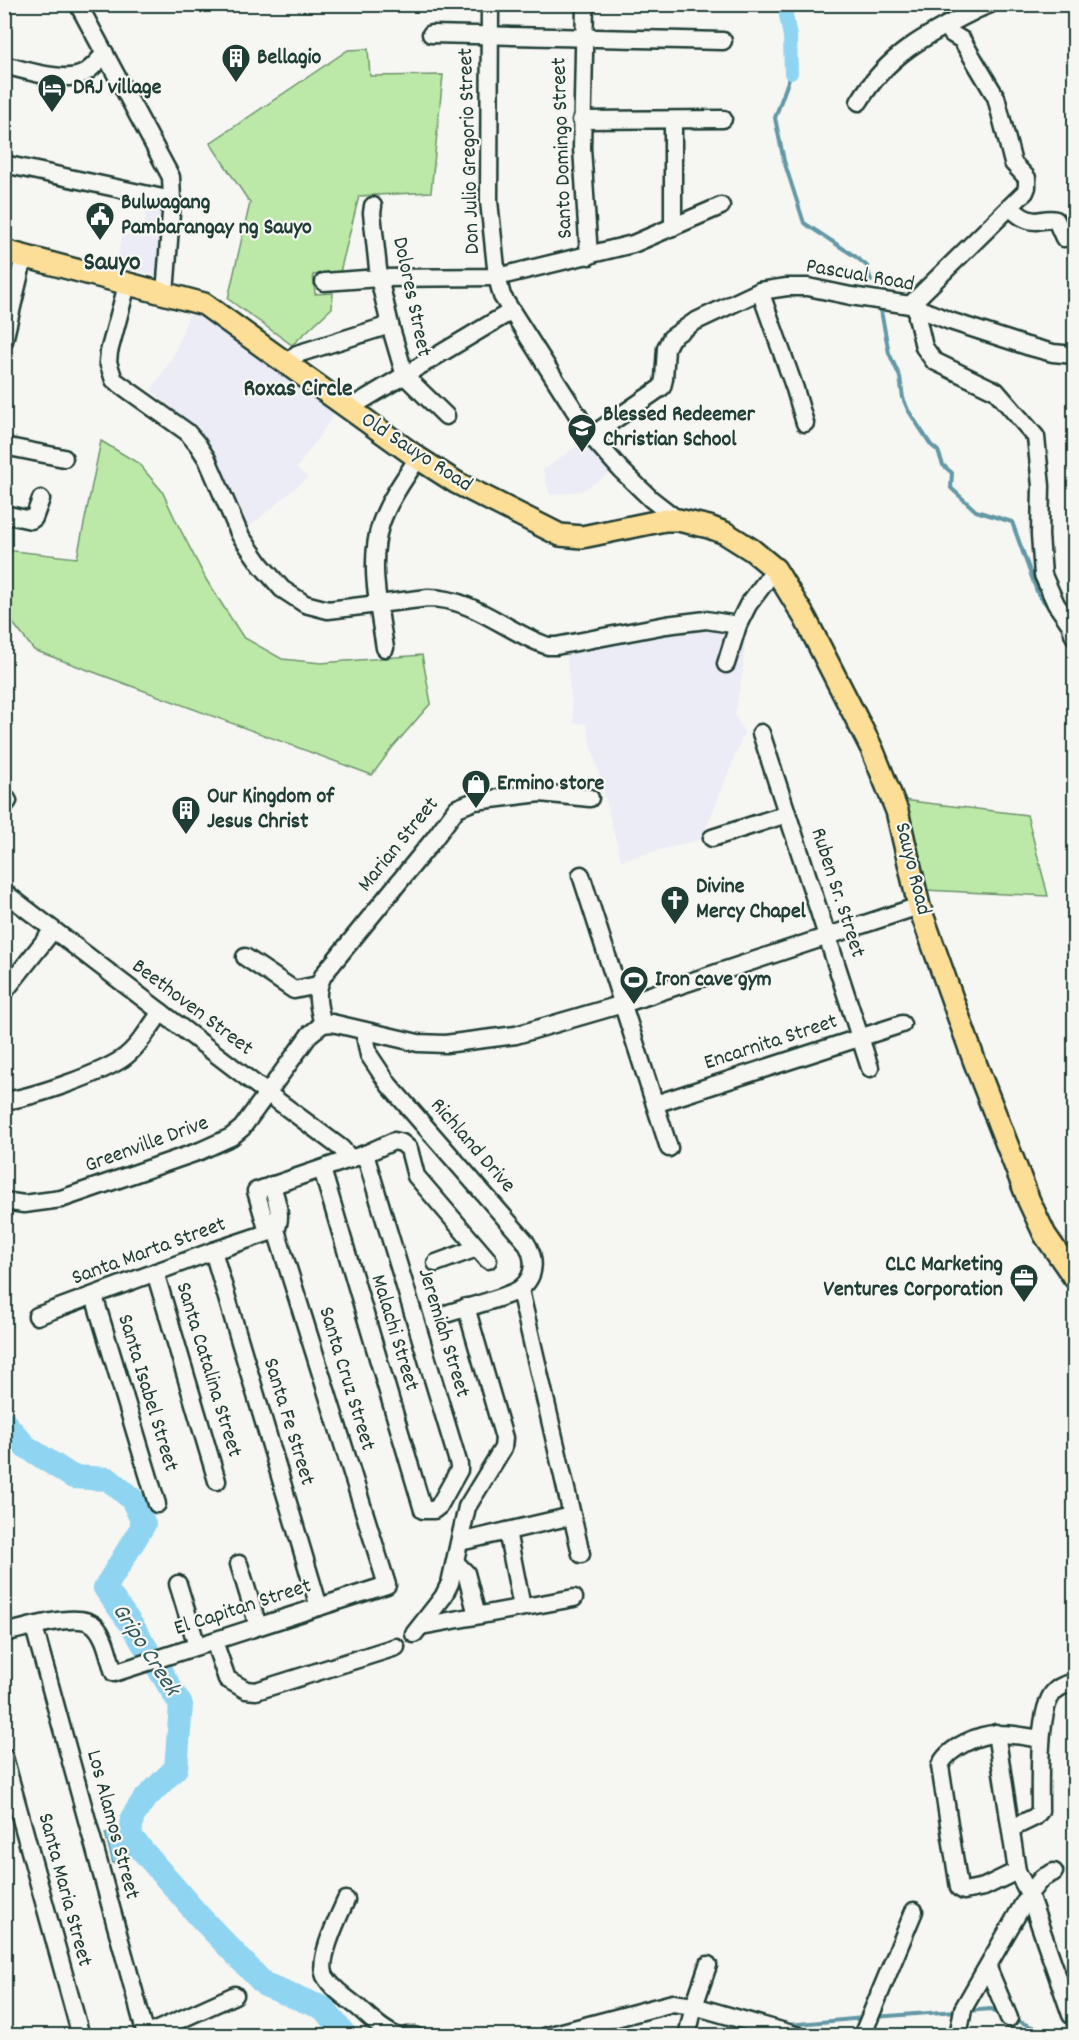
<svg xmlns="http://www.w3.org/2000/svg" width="1079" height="2040" font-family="Dekko,sans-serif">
<rect width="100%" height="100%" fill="#f6f6f2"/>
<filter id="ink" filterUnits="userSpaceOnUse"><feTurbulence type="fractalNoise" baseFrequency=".0167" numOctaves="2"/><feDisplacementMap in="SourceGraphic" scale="12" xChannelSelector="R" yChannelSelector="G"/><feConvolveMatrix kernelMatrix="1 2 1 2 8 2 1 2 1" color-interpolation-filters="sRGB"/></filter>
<g filter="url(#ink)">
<g fill="#ebecf5">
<polygon points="149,199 166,203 163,236 143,232"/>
<polygon points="123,234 162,240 159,276 116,265"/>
<polygon points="190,312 218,326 337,410 297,468 307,478 247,529 213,455 194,428 151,390 174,355"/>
<polygon points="587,439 614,471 581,491 550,495 543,470"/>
<polygon points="732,625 745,636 743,667 735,715 744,733 702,839 621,860 586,724 574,723 566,652 615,642"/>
</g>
<g fill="#bce9a7" stroke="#6e936e" stroke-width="1.5">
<polygon points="368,49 370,76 443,75 431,192 359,196 340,272 313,275 315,294 333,293 332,308 292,345 228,299 250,203 210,143 348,50"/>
<polygon points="101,441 138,463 162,491 176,521 207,581 243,637 282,659 321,663 422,655 431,703 392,748 372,775 34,650 5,613 5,550 77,558"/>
<polygon points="902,800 1027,815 1048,896 925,890"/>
</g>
<polygon fill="#8fd4f1" stroke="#6298a5" stroke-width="1.5" points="122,1828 130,1858 113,1863 105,1833"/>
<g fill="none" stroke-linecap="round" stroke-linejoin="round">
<g stroke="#6298a5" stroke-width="4">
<polyline points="791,73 775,118 784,161 804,223 856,257 867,266 871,281"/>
<polyline points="881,311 889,353 900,377 903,398 908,410 931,445 938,451 943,465 952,473 951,488 976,511 1012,522 1038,594 1050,609"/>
<polyline points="967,2011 991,2009 1001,2014"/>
<polyline points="874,2017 957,2011"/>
<polyline points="1013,2019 1054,2036"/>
<polyline points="788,2025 864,2018"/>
<polyline points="709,2036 750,2030"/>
</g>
<polyline stroke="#8fd4f1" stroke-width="14" points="784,4 790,37 791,73"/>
<polyline stroke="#8fd4f1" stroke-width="24" points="4,1422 25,1446 73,1477 108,1479 132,1499 144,1524 105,1588 135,1630 181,1705 176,1768 143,1801 132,1818 130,1836 198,1915 265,1985 323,2008 346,2036"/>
<g stroke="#1f3d34" stroke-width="21">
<g id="minor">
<polyline points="78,4 171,177 172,200 165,294"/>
<polyline points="490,4 489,201 497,277 502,296 591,436 621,470 651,499 678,520"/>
<polyline points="585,4 582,148 589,256"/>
<polyline points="431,34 723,41"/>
<path d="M4,65C23,70 63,82 80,75C91,71 98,61 105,53"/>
<path d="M859,102C887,55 926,35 974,11C979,8 986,6 990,4"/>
<polyline points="581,120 723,119"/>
<polyline points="4,164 172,200"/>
<polyline points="373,206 372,213 379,278 390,325 405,376 446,416"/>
<path d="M1010,207C1017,214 1025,221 1036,221C1044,220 1049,218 1056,220L1064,238"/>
<polyline points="673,227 673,120"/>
<polyline points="324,282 379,278 497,277 633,244 721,206"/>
<path d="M127,285L109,352L108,362L114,380L187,432L198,445L207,459L240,535L261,565L282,589L305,604L328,610L428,598C474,598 506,632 548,646H556L666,625L706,620L738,625"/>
<polyline points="760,291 795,389 805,423"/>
<polyline points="910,305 1025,192 1027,187 1027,178 1013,163 996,97 962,40 952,34 947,25"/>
<polyline points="917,307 917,317 924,347 934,361 996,391 1036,437 1041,486 1040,535 1043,575 1056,604 1070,624 1074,636"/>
<polyline points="4,341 24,256"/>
<polyline points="287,364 297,354 390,325"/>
<polyline points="348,409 510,312"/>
<polyline points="591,436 662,387 664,379 666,348 671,338 694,322 760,291 787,287 808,287 851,296 910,305 950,321 1027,346 1053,353 1074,355"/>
<polyline points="4,446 64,458"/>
<polyline points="4,514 31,520 34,518 41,499"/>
<path d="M385,648C379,608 368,562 381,523C389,500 405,478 418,458"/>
<polyline points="726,664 738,625 748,605 775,569"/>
<polyline points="761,733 870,1068"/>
<polyline points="4,795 8,801 4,806"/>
<polyline points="712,838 787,814"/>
<polyline points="581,875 669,1148"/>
<polyline points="4,892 255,1084 341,1148 351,1159"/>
<polyline points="245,957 294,990 318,985"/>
<polyline points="4,992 53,930"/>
<path d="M323,1024C318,1006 314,991 324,974L434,839L457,808L475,801L540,793L590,798"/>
<path d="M364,1031L369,1055L389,1085L525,1241C535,1256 537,1275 521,1288C512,1296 464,1308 449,1313"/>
<path d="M4,1101C34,1097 97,1075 122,1059C138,1048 150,1027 161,1012"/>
<polyline points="655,1104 902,1024"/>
<polyline points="322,1169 423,1510 434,1510 439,1506 459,1470 459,1465 365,1154"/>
<polyline points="4,1201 24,1204 61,1199 200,1151 231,1137 242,1128 310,1034 323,1024 332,1023 418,1043 445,1044 516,1035 623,1004 919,906"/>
<polyline points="268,1232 256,1191 365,1154 394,1141 402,1143 409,1149 416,1176 488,1260"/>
<polyline points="213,1251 319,1607"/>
<polyline points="436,1263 477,1248"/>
<polyline points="155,1272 217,1481"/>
<polyline points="520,1290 581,1554"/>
<polyline points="94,1296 157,1504"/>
<polyline points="37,1316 213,1251 276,1230"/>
<polyline points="507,1531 522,1607"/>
<polyline points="460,1542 572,1516"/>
<polyline points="455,1562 466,1573 477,1615"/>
<polyline points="239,1564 258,1626"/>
<polyline points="178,1584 197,1646"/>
<polyline points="421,1626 574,1598"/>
<polyline points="34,1627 146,2035 235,1995"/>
<path d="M4,1633C24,1629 80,1610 95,1626C106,1637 109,1658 114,1673L387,1585L276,1230C283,1215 276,1200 272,1185"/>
<polyline points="414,1634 443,1597 450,1583 467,1507 503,1448 504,1438 466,1307"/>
<polyline points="214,1641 227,1679 246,1690 256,1691 396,1647"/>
<polyline points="996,1733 1017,1871 1029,1894 1071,2015"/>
<polyline points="4,1757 81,2036"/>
<path d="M1012,1828L1035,1817L1040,1811C1040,1786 1037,1709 1054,1692C1059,1686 1067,1684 1074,1682"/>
<path d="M1017,1871L984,1887L964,1891L959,1888L940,1766C947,1748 980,1733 999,1734C1013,1734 1027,1737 1041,1739"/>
<path d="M346,1900C339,1916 317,1959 325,1976C332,1989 348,1999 359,2008C370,2018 383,2031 397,2036"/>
<polyline points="988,1968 1009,2018"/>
<polyline points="959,2031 963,2009 1029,1894 1042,1878 1054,1872"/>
<polyline points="406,2036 415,2036"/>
<polyline points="547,2036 673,2003 694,2006 799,2036"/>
<polyline points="687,2036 694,2006 708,1965"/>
<polyline points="862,2036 914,1911"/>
</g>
</g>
<g stroke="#1f3d34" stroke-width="26">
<polyline id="major" points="4,251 204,304 418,458 457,483 560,535 582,537 665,520 678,520 709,527 725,533 752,550 775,569 805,618 872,749 897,811 919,906 974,1060 1029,1201 1045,1235 1074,1277"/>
</g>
<use href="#minor" stroke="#f6f6f2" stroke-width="16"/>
<use href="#major" stroke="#fdde96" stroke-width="21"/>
</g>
</g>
<defs>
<g id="building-pin" transform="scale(1.5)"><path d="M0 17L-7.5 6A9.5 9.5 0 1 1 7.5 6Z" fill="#1f3d34" stroke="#f6f6f2"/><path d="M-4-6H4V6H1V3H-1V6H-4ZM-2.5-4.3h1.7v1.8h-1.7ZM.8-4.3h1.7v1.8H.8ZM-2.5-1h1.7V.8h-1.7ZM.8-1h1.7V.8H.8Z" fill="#fff"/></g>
<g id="hotel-pin" transform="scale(1.5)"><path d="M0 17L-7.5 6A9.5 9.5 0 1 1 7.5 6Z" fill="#1f3d34" stroke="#f6f6f2"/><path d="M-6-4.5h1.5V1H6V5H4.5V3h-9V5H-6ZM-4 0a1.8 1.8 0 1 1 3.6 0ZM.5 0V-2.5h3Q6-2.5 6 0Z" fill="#fff"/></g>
<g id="civic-pin" transform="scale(1.5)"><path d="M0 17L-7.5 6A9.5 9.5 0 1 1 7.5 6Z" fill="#1f3d34" stroke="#f6f6f2"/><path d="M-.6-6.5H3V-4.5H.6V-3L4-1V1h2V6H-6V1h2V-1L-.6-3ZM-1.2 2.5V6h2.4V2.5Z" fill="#fff"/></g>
<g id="school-pin" transform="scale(1.5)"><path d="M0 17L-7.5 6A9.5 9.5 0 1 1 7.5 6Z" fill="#1f3d34" stroke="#f6f6f2"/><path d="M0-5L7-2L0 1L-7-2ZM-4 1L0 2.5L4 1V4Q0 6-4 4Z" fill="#fff"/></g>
<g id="shop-pin" transform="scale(1.5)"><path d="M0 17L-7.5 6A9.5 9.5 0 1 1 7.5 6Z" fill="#1f3d34" stroke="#f6f6f2"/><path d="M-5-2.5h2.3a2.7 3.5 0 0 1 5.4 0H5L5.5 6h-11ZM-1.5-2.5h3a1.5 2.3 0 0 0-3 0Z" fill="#fff"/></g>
<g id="church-pin" transform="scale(1.5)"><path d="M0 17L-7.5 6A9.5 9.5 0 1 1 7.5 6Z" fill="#1f3d34" stroke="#f6f6f2"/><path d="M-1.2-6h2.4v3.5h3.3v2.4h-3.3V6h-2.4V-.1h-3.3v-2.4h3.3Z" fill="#fff"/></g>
<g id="stadium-pin" transform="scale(1.5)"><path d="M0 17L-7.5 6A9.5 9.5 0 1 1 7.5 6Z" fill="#1f3d34" stroke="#f6f6f2"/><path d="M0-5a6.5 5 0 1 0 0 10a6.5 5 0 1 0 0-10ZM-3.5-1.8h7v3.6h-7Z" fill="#fff"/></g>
<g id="office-pin" transform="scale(1.5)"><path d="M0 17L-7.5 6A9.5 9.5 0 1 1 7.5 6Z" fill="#1f3d34" stroke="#f6f6f2"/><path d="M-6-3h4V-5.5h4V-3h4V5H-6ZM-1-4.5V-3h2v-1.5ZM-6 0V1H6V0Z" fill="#fff"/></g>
</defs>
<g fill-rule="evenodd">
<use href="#building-pin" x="236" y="58"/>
<use href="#hotel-pin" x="52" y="88"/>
<use href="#civic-pin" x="100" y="216"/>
<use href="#school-pin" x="582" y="428"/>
<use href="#shop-pin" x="476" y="784"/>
<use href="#building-pin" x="186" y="810"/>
<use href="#church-pin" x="675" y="900"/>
<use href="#stadium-pin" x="634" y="980"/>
<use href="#office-pin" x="1024" y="1278"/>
</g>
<g text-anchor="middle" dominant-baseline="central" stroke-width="4.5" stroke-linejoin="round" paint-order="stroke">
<g font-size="22" font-weight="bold" fill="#1f3d34" stroke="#f6f6f2" text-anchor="start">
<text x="257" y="58">Bellagio</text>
<text x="73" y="88">DRJ village</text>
<text x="121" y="203">Bulwagang<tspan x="121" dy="25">Pambarangay ng Sauyo</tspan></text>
<text x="603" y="415">Blessed Redeemer<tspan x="603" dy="25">Christian School</tspan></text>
<text x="497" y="784">Ermino store</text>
<text x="207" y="797">Our Kingdom of<tspan x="207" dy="25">Jesus Christ</tspan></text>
<text x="696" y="887">Divine<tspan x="696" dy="25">Mercy Chapel</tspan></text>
<text x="655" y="980">Iron cave gym</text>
<text x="1003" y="1265" text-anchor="end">CLC Marketing<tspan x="1003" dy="25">Ventures Corporation</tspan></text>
</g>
<g font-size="22" fill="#1f3d34" stroke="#f6f6f2">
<text transform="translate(563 148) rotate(-92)">Santo Domingo Street</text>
<text transform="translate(470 151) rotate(-92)">Don Julio Gregorio Street</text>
<text transform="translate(860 276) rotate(10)">Pascual Road</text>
<text transform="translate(411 297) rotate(78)">Dolores Street</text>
<text transform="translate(416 453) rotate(33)">Old Sauyo Road</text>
<text transform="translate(399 845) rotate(-51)">Marian Street</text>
<text transform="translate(912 869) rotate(76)">Sauyo Road</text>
<text transform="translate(837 893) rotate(72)">Ruben Sr. Street</text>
<text transform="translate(192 1008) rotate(37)">Beethoven Street</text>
<text transform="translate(771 1043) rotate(-18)">Encarnita Street</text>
<text transform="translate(147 1145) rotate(-20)">Greenville Drive</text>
<text transform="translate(472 1146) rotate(49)">Richland Drive</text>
<text transform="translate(149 1252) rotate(-20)">Santa Marta Street</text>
<text transform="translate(394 1333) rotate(73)">Malachi Street</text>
<text transform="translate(443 1333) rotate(73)">Jeremiah Street</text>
<text transform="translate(208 1370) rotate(73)">Santa Catalina Street</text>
<text transform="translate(346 1379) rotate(73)">Santa Cruz Street</text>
<text transform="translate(147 1393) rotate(73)">Santa Isabel Street</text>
<text transform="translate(288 1422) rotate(73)">Santa Fe Street</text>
<text transform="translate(243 1608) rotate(-18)">El Capitan Street</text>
<text transform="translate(112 1825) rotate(75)">Los Alamos Street</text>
<text transform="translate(64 1890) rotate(75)">Santa Maria Street</text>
</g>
<g font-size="24" font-weight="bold" fill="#1f3d34" stroke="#f6f6f2">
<text x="298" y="390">Roxas Circle</text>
</g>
<g font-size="24" font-style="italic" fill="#355b5a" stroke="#f6f6f2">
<text transform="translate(145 1650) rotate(57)">Gripo Creek</text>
</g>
<g font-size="26" font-weight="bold" fill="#1f3d34" stroke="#f6f6f2">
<text x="112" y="263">Sauyo</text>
</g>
</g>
<rect width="1079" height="2040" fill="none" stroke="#f6f6f2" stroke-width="24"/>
<rect x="12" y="12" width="1055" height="2016" fill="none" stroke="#1f3d34" stroke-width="2" filter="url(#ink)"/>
</svg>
